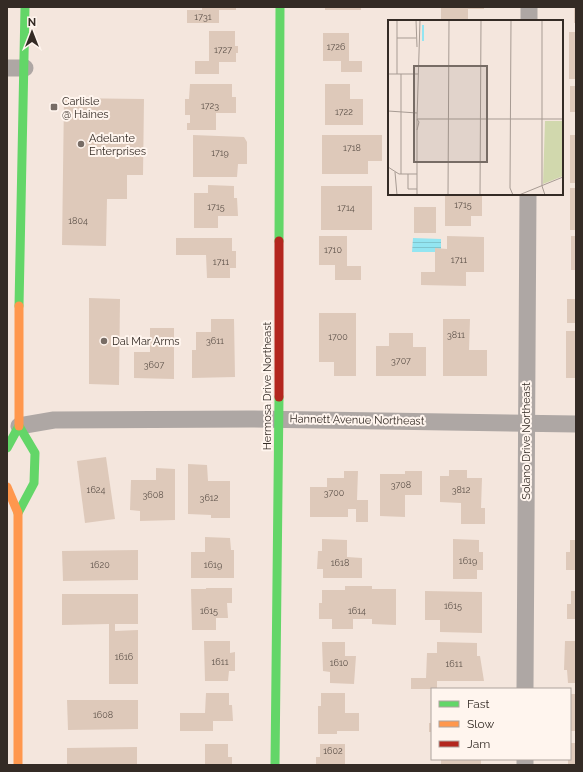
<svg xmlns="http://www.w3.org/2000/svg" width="583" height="772" font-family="Raleway,sans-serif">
<defs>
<pattern id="water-rules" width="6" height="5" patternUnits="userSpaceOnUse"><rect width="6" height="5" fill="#93e5f1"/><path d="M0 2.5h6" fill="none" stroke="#7fc5ce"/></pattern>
</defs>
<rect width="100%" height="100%" fill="#f4e6dd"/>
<polygon fill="url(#water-rules)" points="413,238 441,239 441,252 412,252"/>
<g fill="#dec9ba">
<polygon points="202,7 236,7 236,10 219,10 219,23 187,23 187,10 202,10"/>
<rect x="325" y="7" width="36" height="3"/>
<polygon points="441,7 484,7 484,9 468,9 468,21 441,21"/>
<rect x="574" y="7" width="2" height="16"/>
<polygon points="209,31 235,31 235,46 238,46 238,53 236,53 236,62 219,62 219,74 195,74 195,61 209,61"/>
<rect x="569" y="32" width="7" height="47"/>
<polygon points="323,33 349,33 349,61 362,61 362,72 341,72 341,61 323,61"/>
<polygon points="190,84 232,84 232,97 236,97 236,113 216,113 216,130 187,130 187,123 190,123 190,115 185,115 185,99 189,99"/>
<polygon points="325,84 350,84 350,99 363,99 363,125 325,125"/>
<rect x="570" y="86" width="6" height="26"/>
<polygon points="64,98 144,99 143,175 127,175 127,199 107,199 106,246 62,245"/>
<polygon points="193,135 244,137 247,142 247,164 238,164 237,177 193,177"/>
<polygon points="322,135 382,135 382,161 368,161 368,174 322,174"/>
<rect x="570" y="135" width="6" height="48"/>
<polygon points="208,185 234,186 234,198 237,198 238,216 218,216 218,228 194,228 194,193 208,193"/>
<rect x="321" y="186" width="51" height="44"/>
<rect x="570" y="188" width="6" height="42"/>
<polygon points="445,194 482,194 482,216 471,216 471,226 445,226"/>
<rect x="414" y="207" width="22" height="26"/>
<polygon points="319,236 347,236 347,266 361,266 361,280 335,280 335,265 319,265"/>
<polygon points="447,236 484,237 484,272 466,272 466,286 421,285 421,272 435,272 435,248 447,249"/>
<rect x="571" y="236" width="5" height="34"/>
<polygon points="176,238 232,238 232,251 236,251 236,268 230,268 230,278 207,278 206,255 176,255"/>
<polygon points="89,298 120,299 119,385 89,384"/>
<rect x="567" y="299" width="9" height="24"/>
<polygon points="319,313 356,313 356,376 334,376 334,362 319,362"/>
<polygon points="211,319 234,319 235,377 192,378 192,350 196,350 196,332 211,332"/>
<polygon points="443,319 470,319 469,350 487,350 487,376 443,376"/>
<polygon points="150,328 174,328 174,379 134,378 134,352 150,352"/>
<rect x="566" y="331" width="10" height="47"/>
<polygon points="389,333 413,333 413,347 426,347 426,376 376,376 376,346 389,346"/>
<polygon points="106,457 115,519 85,523 77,461"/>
<polygon points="188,464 207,465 208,481 230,481 230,518 211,518 211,515 188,514"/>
<polygon points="156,468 175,469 175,520 140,521 140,511 130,510 131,480 156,480"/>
<polygon points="449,470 467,470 467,478 482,478 481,508 485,508 485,524 461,524 461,503 440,502 440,476 449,476"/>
<polygon points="344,471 358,471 357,500 368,500 368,522 356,522 356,509 348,509 348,517 310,517 310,487 327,487 327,478 344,478"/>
<polygon points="405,471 422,471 422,495 405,495 405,517 380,516 380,474 405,474"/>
<polygon points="205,537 230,538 231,550 234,550 234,578 191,578 191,552 205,552"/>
<polygon points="322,539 347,540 347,557 362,558 362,578 323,578 323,569 317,569 318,551 322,551"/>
<polygon points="453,539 479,540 479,552 483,552 483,570 477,570 477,579 453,579"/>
<polygon points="570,540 576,540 576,570 566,570 566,552 570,552"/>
<polygon points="138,550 138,580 63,581 62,551"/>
<polygon points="345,586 372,586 372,589 396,589 396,625 372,624 372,619 353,619 353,629 332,629 332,619 319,619 319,603 322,603 322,590 345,590"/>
<polygon points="206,588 232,588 232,603 227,603 228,618 216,618 216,630 192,630 191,589 206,589"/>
<polygon points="425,591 482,592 482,633 440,632 440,620 425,620"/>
<polygon points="571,591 576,591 576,619 567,619 567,604 571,604"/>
<polygon points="62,594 138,594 138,624 115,624 115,631 138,630 138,684 109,684 109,624 62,625"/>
<polygon points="204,641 230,641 230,653 235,652 235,671 229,671 228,681 205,681"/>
<polygon points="565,641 576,641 576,683 568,683 567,670 564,670"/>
<polygon points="322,642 345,642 345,656 356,656 354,684 330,683 330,672 323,671"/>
<polygon points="437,642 477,643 477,656 480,656 484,681 437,681 437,689 411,689 411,678 426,678 427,653 437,653"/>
<polygon points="206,693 229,693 229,705 232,705 233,721 213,721 213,731 180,731 180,713 205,713"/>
<polygon points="321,693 345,693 345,713 359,713 359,731 337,731 337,734 318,734 318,706 321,706"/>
<rect x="570" y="694" width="6" height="37"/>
<polygon points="67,700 138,700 138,729 68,730"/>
<rect x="429" y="723" width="3" height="9"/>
<polygon points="570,743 576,743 576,765 568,765 568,759 570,759"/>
<polygon points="205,744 228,744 228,757 232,757 232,765 205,765"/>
<polygon points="320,744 345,744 345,765 316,765 316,757 320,757"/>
<polygon points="137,747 137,765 67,765 67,748"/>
<rect x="441" y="759" width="40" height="6"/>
</g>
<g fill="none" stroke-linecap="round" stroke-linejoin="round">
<g stroke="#aea7a4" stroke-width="17">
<polyline points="529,21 529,7"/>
<polyline points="7,68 25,68"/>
<polyline points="19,426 54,420 250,419 576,424"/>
<polyline points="525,689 528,194"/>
<polyline points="525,765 525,759"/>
</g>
<g stroke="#63d668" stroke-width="9">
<polyline points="279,241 280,7"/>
<polyline points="19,306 25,7"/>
<polyline points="7,448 19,426 35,453 34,483 18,513"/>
<polyline points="275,765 279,397"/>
</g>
<g stroke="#ff974d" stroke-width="9">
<polyline points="19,426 19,306"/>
<polyline points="7,487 18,513 18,765"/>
</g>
<polyline stroke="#b3261e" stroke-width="9" points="279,397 279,241"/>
</g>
<g fill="#776c65" stroke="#fff5ee" stroke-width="1.5">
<rect x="50" y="103" width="8" height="8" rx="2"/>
<circle cx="81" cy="144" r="4"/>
<circle cx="104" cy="341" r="4"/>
</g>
<g text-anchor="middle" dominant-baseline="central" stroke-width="4" stroke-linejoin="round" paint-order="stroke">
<g font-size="9" fill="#5e524a">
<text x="203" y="17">1731</text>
<text x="336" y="47">1726</text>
<text x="223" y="50">1727</text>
<text x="210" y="106">1723</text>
<text x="344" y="112">1722</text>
<text x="352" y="148">1718</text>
<text x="220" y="153">1719</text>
<text x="463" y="205">1715</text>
<text x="216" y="207">1715</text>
<text x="346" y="208">1714</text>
<text x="78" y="221">1804</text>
<text x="333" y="250">1710</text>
<text x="459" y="260">1711</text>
<text x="221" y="262">1711</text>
<text x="456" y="335">3811</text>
<text x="338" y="337">1700</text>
<text x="215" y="341">3611</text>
<text x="401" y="361">3707</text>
<text x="154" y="365">3607</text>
<text x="401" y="485">3708</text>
<text x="96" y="490">1624</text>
<text x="461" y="490">3812</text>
<text x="334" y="493">3700</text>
<text x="153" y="495">3608</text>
<text x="209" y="498">3612</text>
<text x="468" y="561">1619</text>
<text x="340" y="563">1618</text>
<text x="100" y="565">1620</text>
<text x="213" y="565">1619</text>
<text x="453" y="606">1615</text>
<text x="209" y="611">1615</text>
<text x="357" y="611">1614</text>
<text x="124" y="657">1616</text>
<text x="220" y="662">1611</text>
<text x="339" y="663">1610</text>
<text x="454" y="664">1611</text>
<text x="103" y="715">1608</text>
<text x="333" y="751">1602</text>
</g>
<g font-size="11" fill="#342b25" stroke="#fff5ee" text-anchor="start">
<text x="62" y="101">Carlisle<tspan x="62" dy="13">@ Haines</tspan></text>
<text x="89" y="138">Adelante<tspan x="89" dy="13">Enterprises</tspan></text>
<text x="112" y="341">Dal Mar Arms</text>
</g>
<g font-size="11" fill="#342b25" stroke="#fff5ee">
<text transform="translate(267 386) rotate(-90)">Hermosa Drive Northeast</text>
<text transform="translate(357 420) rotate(1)">Hannett Avenue Northeast</text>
<text transform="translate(526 441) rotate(-90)">Solano Drive Northeast</text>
</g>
</g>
<g transform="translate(388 20)">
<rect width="175" height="175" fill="#f4e6dd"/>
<path d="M157,101H175V156L155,164Z" fill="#d1d8ad"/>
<path fill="none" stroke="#93e5f1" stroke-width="2" d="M35,5V21"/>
<path fill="none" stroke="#a79b93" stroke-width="1" d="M28,0L29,27M123,0L122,168L125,175M154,0V166L157,175M9,18H28M0,54H30M9,54V0M13,54V154M0,91L29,93M29,99H175M29,99L32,0M0,147L11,154H29M7,152L9,175M20,154V169H29M29,175V99L31,102L29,110M60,175L61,0M92,175L93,0M131,175L175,157"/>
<path fill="#776c65" fill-opacity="0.15" stroke="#776c65" stroke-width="2" d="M26,46H99V142H26Z"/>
<rect width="175" height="175" fill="none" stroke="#342b25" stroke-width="2"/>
</g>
<rect width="583" height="772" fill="none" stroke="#342b25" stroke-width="16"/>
<rect x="431" y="688" width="140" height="72" fill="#fff5ee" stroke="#aea49e"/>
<rect x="439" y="701" width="20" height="6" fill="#63d668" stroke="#aea49e"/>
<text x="467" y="708" font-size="12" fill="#342b25">Fast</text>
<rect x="439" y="721" width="20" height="6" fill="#ff974d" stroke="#aea49e"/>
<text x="467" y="728" font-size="12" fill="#342b25">Slow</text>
<rect x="439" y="741" width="20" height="6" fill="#b3261e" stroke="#aea49e"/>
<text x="467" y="748" font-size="12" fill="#342b25">Jam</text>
<g transform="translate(32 32)" stroke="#fff5ee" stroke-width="3" paint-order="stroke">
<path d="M0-3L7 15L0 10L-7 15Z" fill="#342b25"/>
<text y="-6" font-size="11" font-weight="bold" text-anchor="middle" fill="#342b25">N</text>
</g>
</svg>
